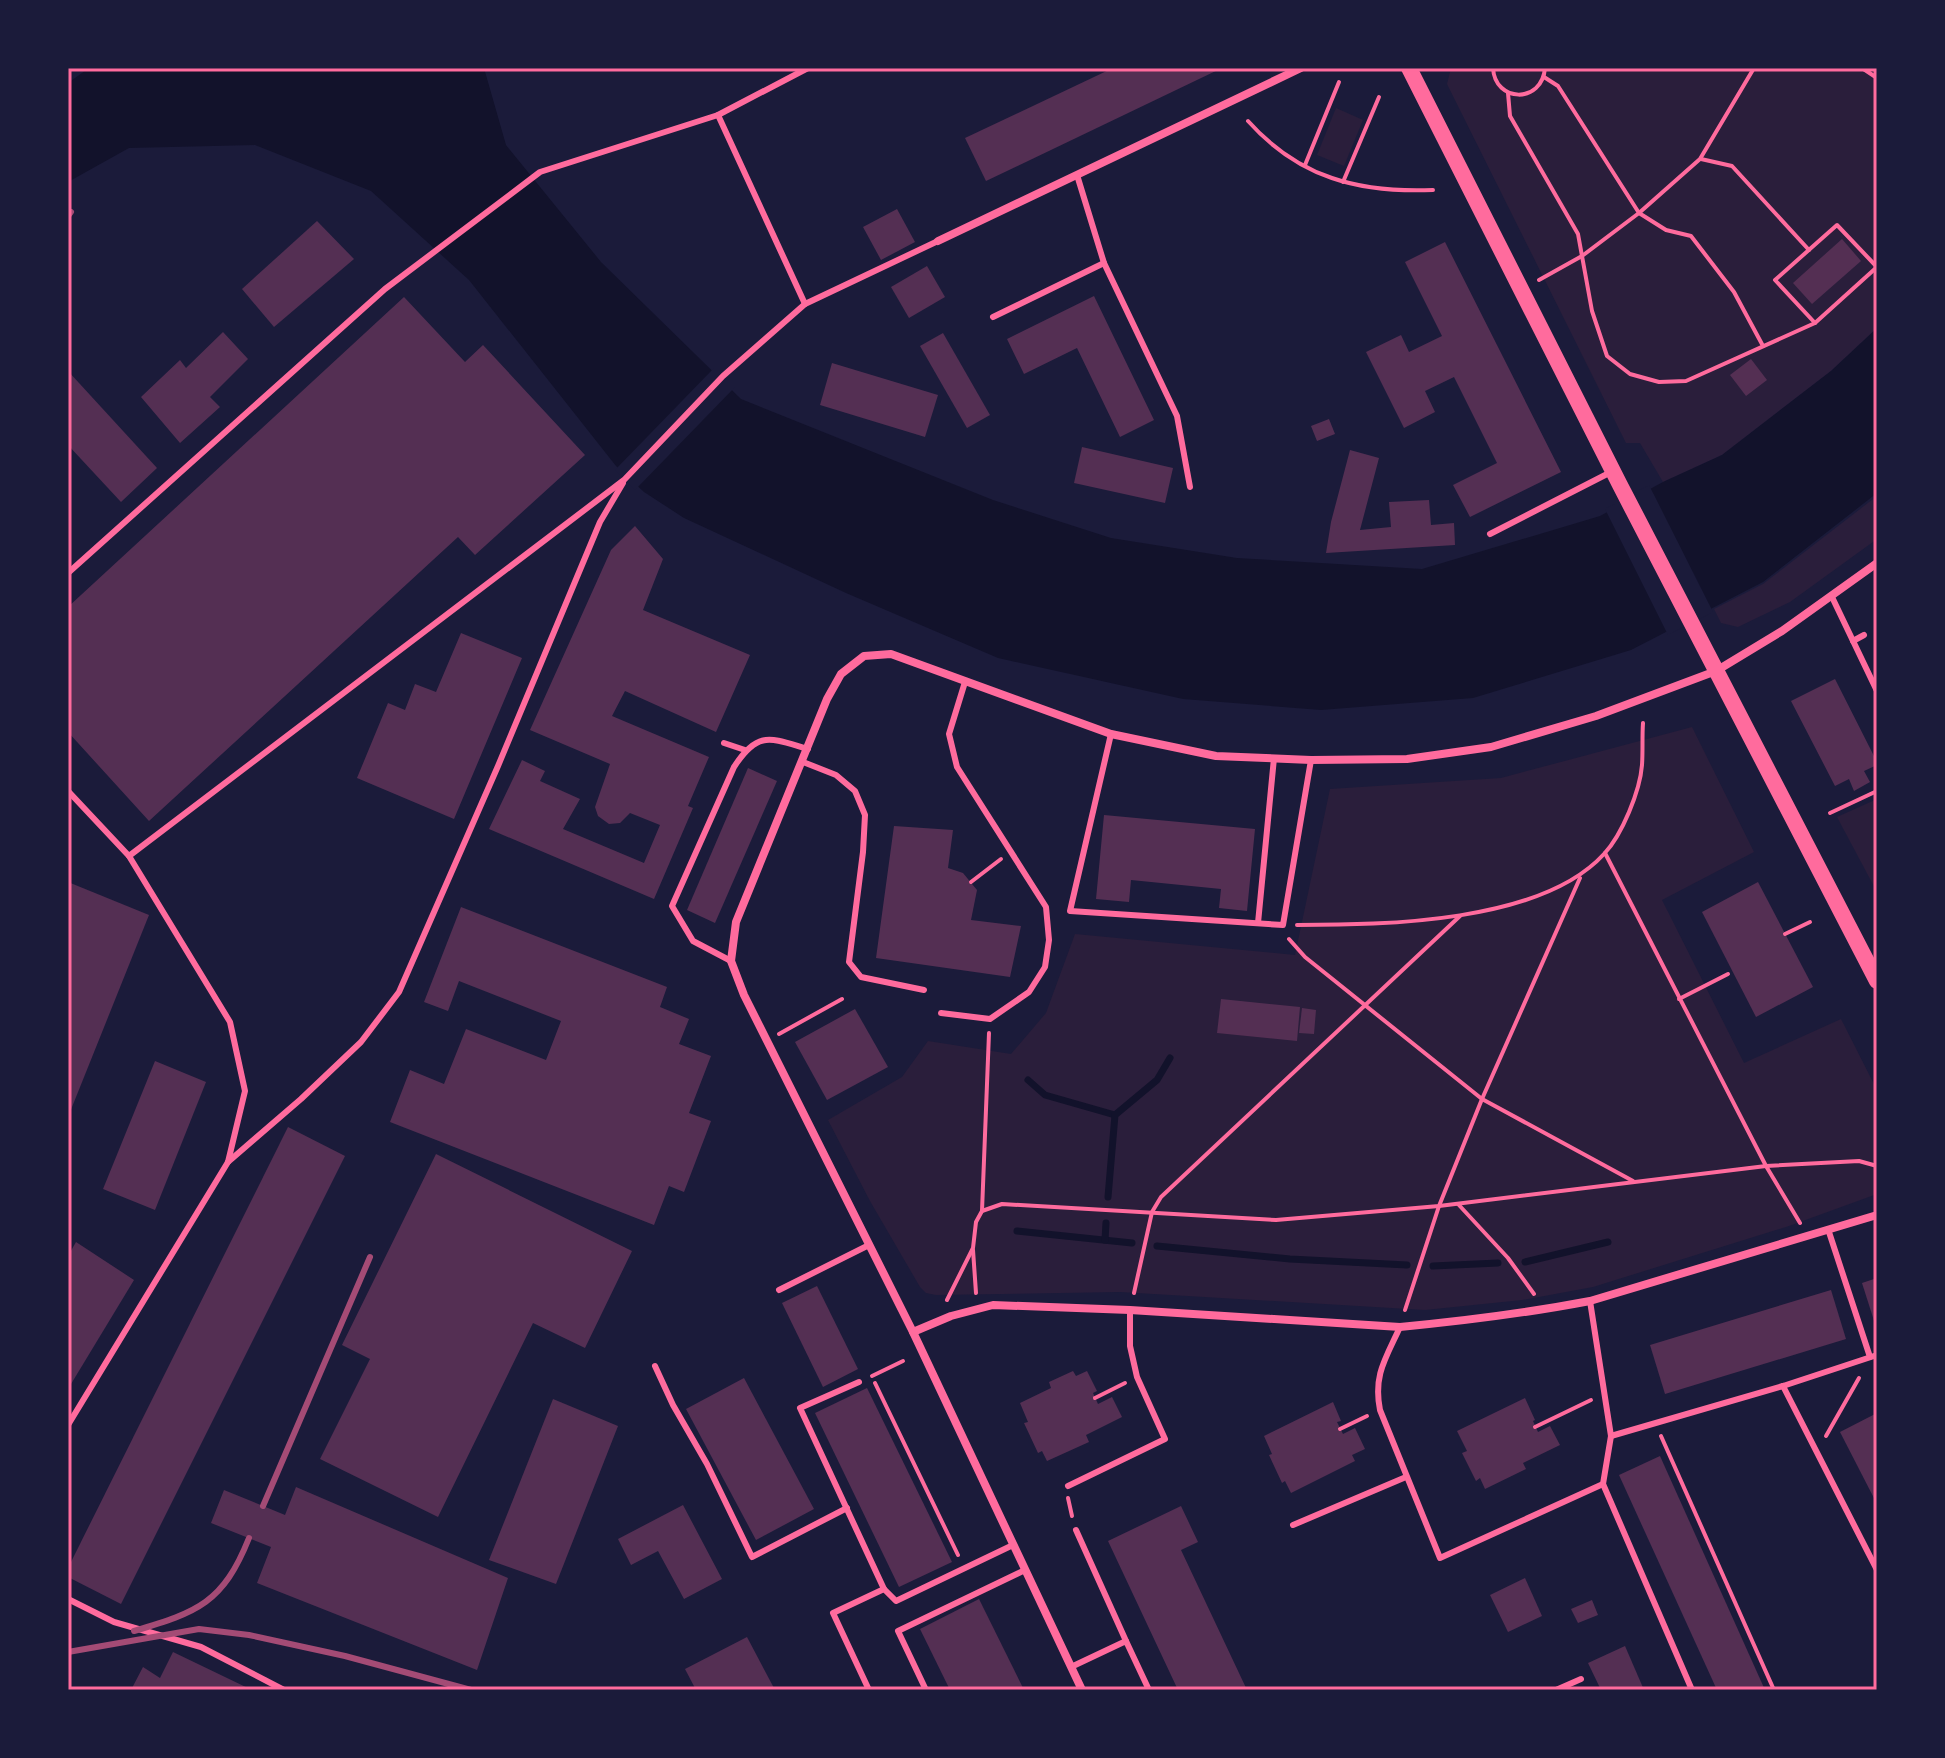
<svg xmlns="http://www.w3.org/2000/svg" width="1945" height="1758" font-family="Helvetica,sans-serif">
<rect width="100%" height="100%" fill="#1b1b3a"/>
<g fill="#2a1e3b">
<polygon points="1451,68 1877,68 1877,328 1831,371 1722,455 1663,482 1640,443 1626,443 1447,84"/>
<polygon points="1336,108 1363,120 1344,166 1317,155"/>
<polygon points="1877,496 1877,539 1790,602 1738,627 1721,623 1714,609 1763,584"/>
<polygon points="1692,727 1754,852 1662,900 1744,1063 1841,1019 1877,1090 1877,1194 1789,1226 1593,1287 1522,1300 1425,1310 1120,1292 936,1295 926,1293 920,1287 870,1201 828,1120 902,1077 928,1041 1011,1054 1046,1013 1075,934 1295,955 1330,789 1501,778"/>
<polygon points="1877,799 1877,892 1837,817"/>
</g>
<polygon fill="#12122b" points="89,68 484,68 506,145 601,262 741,399 993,500 1111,538 1237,558 1422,569 1600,516 1663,482 1722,455 1831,371 1877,328 1877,493 1763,582 1631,650 1473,698 1321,710 1183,699 998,658 846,593 684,518 644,492 616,466 469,280 371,191 255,145 129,148 68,182 68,83"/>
<g fill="#1b1b3a">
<polygon points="714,368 735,387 635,490 615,470"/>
<polygon points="1649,485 1713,612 1668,635 1605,509"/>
</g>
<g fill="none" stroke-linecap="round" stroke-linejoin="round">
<g stroke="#12122b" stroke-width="7">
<polyline points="1028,1080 1045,1095 1115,1115"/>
<polyline points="1108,1197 1115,1115 1157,1080 1170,1058"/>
<polyline points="1017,1231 1132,1243"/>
<polyline points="1105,1240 1106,1223"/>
<polyline points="1157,1246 1290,1259 1407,1265"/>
<polyline points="1525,1262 1608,1242"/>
<polyline points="1433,1266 1498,1263"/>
</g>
</g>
<g fill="#542f53">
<polygon points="1113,68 1222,68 986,181 965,138"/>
<polygon points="897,209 915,242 881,260 863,227"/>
<polygon points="317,221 354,259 274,327 242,289"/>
<polygon points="1842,239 1861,261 1812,304 1793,283"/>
<polygon points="1445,242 1561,472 1470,517 1453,485 1497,463 1454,377 1425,391 1435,412 1404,428 1366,352 1401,335 1409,352 1442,336 1405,262"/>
<polygon points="927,266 945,297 909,318 891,287"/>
<polygon points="1094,296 1154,420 1120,437 1077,348 1024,374 1007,339"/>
<polygon points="404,297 465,362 483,345 585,455 475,555 458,537 149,821 68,732 68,607"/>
<polygon points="223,332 248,359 210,397 220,407 180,443 141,397 180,360 186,368"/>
<polygon points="943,333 990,415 967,428 920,346"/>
<polygon points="1751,359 1767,380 1746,396 1730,375"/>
<polygon points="832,363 938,395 925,437 820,405"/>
<polygon points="68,371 157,468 121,502 68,445"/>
<polygon points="1329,419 1335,434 1317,441 1311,426"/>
<polygon points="1082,447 1173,468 1165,503 1074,483"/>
<polygon points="1350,450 1379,458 1360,530 1391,527 1389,502 1429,500 1431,525 1454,523 1455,545 1326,553 1331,522"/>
<polygon points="635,526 663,559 643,610 750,655 716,732 625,691 612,716 709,757 688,806 693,808 654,899 489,829 522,760 545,771 540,781 580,799 563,829 644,863 660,825 630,813 620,823 609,824 598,816 595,807 610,764 530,730 611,550"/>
<polygon points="461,633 522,658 454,819 357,778 388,703 405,710 415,684 436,692"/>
<polygon points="1835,679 1877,762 1877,765 1864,771 1870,782 1854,791 1849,779 1835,786 1791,701"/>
<polygon points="748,768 777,781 715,923 687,910"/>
<polygon points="1104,815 1255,829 1247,911 1219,908 1221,889 1131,880 1129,902 1096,899"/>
<polygon points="894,826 953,830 948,868 963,873 977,890 971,920 1021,926 1010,977 876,958"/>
<polygon points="68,882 149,915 68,1117"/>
<polygon points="1758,882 1813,987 1756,1017 1702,912"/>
<polygon points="461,907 667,987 660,1007 689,1019 679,1044 711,1056 689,1113 711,1121 684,1192 669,1186 654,1225 390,1122 410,1070 444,1084 466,1029 546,1060 561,1021 459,981 448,1011 424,1002"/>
<polygon points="1221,999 1300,1007 1297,1041 1217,1033"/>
<polygon points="1302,1008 1316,1010 1314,1034 1299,1033"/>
<polygon points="855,1009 888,1067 827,1100 795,1042"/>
<polygon points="155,1061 206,1082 155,1210 103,1189"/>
<polygon points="288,1127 345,1156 121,1604 68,1577 68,1568"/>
<polygon points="436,1154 632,1251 585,1348 533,1323 438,1517 320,1459 370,1359 342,1345"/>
<polygon points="76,1242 134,1280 68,1389 68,1256"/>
<polygon points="1877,1278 1877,1327 1876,1327 1862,1283"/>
<polygon points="817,1286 858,1369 823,1387 782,1303"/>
<polygon points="1831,1290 1846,1339 1665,1394 1650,1345"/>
<polygon points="1073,1371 1076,1376 1087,1371 1097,1391 1093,1393 1098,1404 1112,1397 1122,1417 1086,1435 1089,1442 1047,1461 1042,1451 1038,1453 1024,1423 1028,1422 1020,1403 1051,1388 1049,1382"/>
<polygon points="744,1378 814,1509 756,1540 686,1409"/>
<polygon points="867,1388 952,1562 899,1587 815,1413"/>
<polygon points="1525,1398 1535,1420 1533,1421 1538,1432 1550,1426 1560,1445 1523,1463 1526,1469 1485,1489 1480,1478 1476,1481 1462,1453 1467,1451 1457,1431"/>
<polygon points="553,1399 618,1426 556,1584 489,1560"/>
<polygon points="1333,1402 1341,1421 1337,1422 1343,1434 1355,1428 1365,1449 1352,1455 1355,1461 1291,1493 1285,1481 1282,1483 1269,1455 1272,1454 1264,1436"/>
<polygon points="1877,1413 1877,1504 1840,1432"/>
<polygon points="1660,1456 1765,1690 1717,1690 1619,1475"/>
<polygon points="296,1487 508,1578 477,1670 257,1583 271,1547 211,1523 224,1490 285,1515"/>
<polygon points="683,1505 722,1579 684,1599 658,1551 631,1565 618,1539"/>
<polygon points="1181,1506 1198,1542 1181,1550 1247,1690 1178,1690 1108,1541"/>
<polygon points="1525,1578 1542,1616 1508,1632 1490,1595"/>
<polygon points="979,1599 1024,1690 950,1690 920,1629"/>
<polygon points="1592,1600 1598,1615 1578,1623 1571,1609"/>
<polygon points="747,1637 775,1690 696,1690 685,1669"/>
<polygon points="1625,1646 1644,1690 1601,1690 1588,1663"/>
<polygon points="173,1652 252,1690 131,1690 143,1667 160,1678"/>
</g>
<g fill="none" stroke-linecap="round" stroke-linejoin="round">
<g stroke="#ff6b9d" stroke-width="4">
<path d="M1493,68C1495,103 1542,104 1545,68"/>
<polyline points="1862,68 1877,78"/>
<polyline points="1544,77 1558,86 1639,213 1666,230 1691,236 1734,292 1763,346"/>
<polyline points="1508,93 1510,116 1578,234 1592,311 1607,356 1630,374 1659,382 1686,381 1815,323 1877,267"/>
<path d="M1248,121C1299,178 1359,193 1433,190"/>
<polyline points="1701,159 1732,166 1809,250"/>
<polyline points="1305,165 1339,82"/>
<polyline points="1343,182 1379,97"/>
<polyline points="1539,280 1582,256 1639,213 1700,159 1754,68"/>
<polyline points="1815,323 1775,280 1837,225 1876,266"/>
<polyline points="1830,813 1877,791"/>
<polyline points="1605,853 1766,1166 1800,1223"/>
<polyline points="971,882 1001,859"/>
<path d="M1297,925C1385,925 1541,923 1604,854C1622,835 1640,791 1642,765C1643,751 1642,737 1643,723"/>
<polyline points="1785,934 1810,922"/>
<polyline points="1289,939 1305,957 1482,1099 1633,1181"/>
<polyline points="1679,999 1728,974"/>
<polyline points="779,1034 842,999"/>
<polyline points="1458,1204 1508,1258 1534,1294"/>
<polyline points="982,1211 989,1033"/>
<polyline points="973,1250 976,1293"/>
<polyline points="1134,1293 1152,1212 1161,1197 1460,916"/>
<polyline points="947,1300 973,1248 976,1222 982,1211 1002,1204 1276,1220 1439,1206 1766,1166 1859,1161 1877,1166"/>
<polyline points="1405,1310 1439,1206 1482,1099 1580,878"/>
<polyline points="872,1376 903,1361"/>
<polyline points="875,1383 958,1555"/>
<polyline points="1095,1398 1125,1383"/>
<polyline points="1535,1427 1591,1400"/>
<polyline points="1340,1429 1367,1416"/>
<polyline points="1661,1436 1774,1690"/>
<polyline points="1826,1436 1859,1378"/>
<polyline points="1068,1498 1072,1516"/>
</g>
<g stroke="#ff6b9d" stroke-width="6">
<polyline points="808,68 718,115 805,304 938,241"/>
<polyline points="1077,175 1104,263 1177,416 1190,487"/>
<polyline points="993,317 1104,263"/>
<polyline points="1490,534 1613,471"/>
<polyline points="68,573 385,289 540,172 718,115"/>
<polyline points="1832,597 1877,691"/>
<polyline points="1853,641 1864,635"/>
<polyline points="1111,734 1070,911 1283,925 1311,760"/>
<polyline points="724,743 745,750"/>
<polyline points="803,762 836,775 855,791 865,815 863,852 849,962 861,977 924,990"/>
<polyline points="68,791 129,856 624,480 723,376 805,304"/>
<polyline points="1258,923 1274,758"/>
<path d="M731,961L693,941L672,906L734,767C758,730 770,738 808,749"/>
<polyline points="941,1013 990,1019 1029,992 1045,967 1049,940 1046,907 957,767 949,734 965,682"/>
<polyline points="228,1162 301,1099 361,1042 399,992 498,766 600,522 623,483"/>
<polyline points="1828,1229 1870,1357"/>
<polyline points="779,1290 869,1245"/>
<polyline points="1590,1301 1611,1436 1603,1484 1692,1690"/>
<path d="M1400,1327C1386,1358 1373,1375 1380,1410L1440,1558L1603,1484"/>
<polyline points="655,1366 673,1405 707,1464 752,1557 847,1508"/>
<polyline points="859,1382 800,1408 884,1589 833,1613 869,1690"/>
<polyline points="1783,1386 1877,1570"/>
<polyline points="68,1425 228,1162 245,1091 230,1022 129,856"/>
<polyline points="1611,1436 1783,1386 1877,1355"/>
<polyline points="1068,1486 1165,1439 1137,1377 1130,1346 1130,1310"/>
<polyline points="1293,1525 1406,1477"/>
<polyline points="1076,1530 1126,1641"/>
<polyline points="884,1589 896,1601 1013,1545"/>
<polyline points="68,1599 114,1622 201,1647 284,1690"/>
<polyline points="1071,1667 1126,1641 1149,1690"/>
<polyline points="926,1690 898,1631 1025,1570"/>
<polyline points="1556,1690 1581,1679"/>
</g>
<g stroke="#ff6b9d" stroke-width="8">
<polyline points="938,241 1301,68"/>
<path d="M913,1332L951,1316L993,1305L1130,1310L1400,1327C1463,1321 1527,1313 1590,1301L1877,1215"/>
<polyline points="1082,1690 913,1332 744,995 731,961 736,922 827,699 841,674 864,656 891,654 1111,734 1216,756 1311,760 1407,759 1491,747 1596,716 1716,671 1782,631 1877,563"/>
</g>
<polyline stroke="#ff6b9d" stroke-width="16" points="1409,68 1620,485 1877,981"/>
<g stroke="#a44b75" stroke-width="6">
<polyline points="68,216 71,212"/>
<polyline points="263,1506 370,1257"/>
<path d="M134,1631C198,1612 223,1603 249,1538"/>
<polyline points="68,1652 199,1629 249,1635 345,1656 471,1690"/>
</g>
</g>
<rect width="1945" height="1758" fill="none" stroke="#1b1b3a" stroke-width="140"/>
<rect x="70" y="70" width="1805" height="1618" fill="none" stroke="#ff6b9d" stroke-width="3"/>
</svg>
